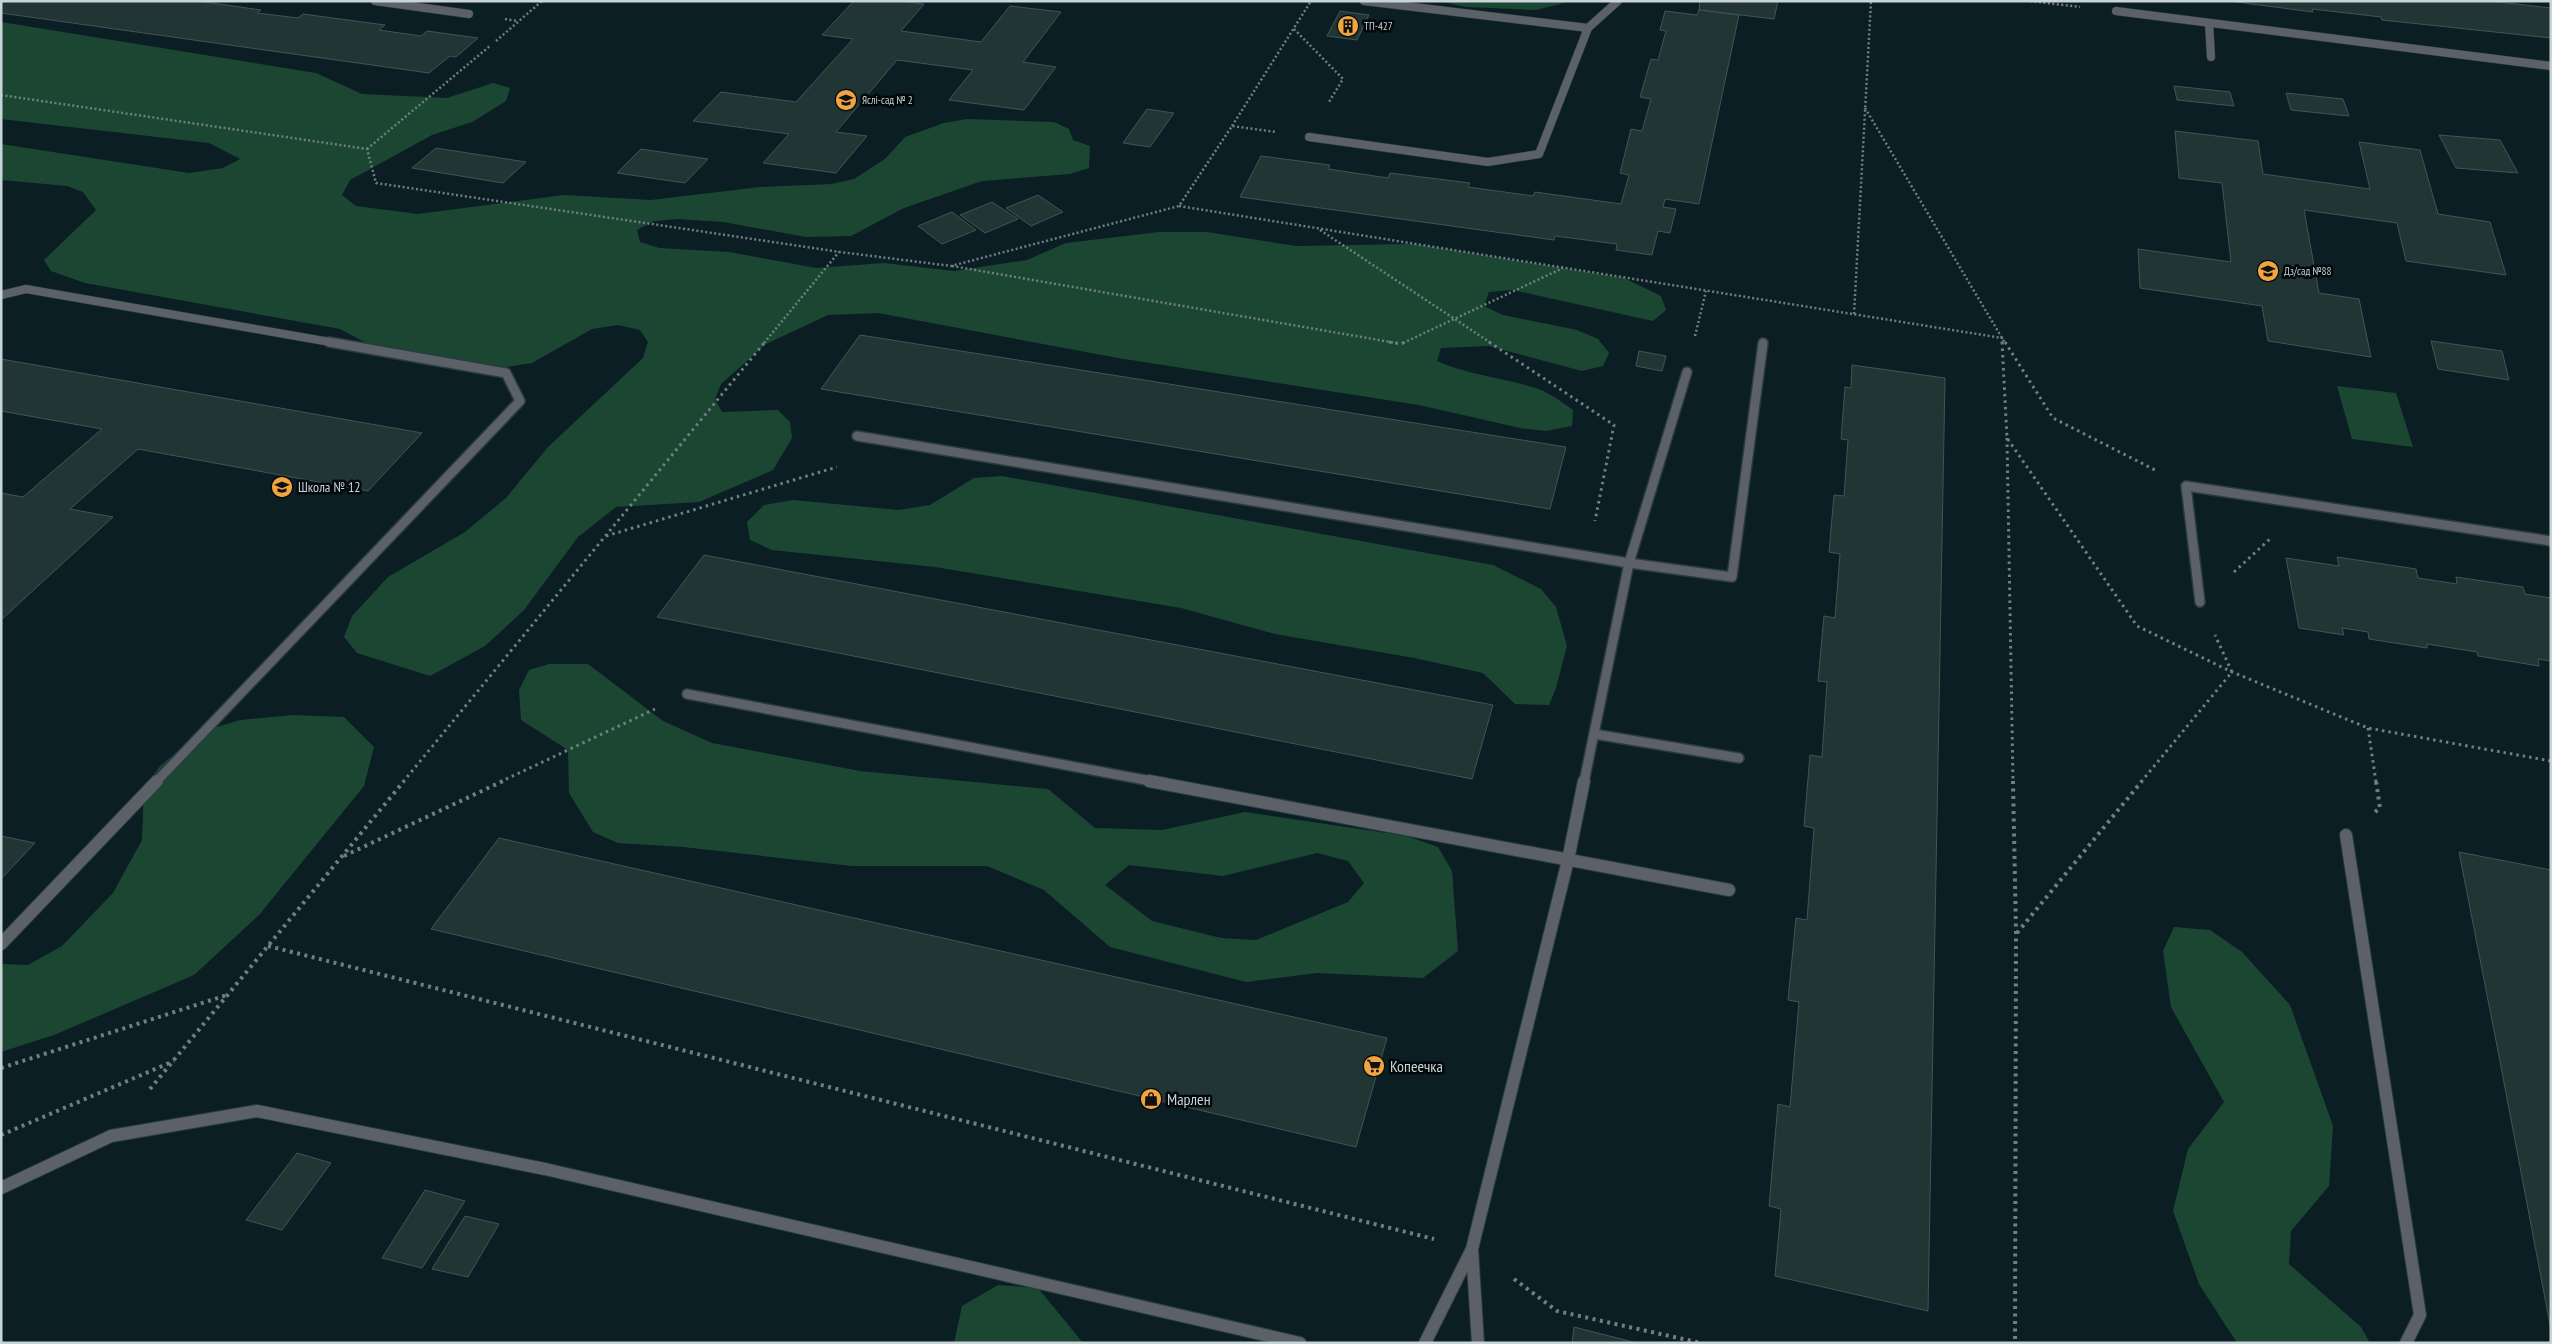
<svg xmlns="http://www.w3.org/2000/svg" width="2552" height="1344" font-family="'PT Sans Narrow',sans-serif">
<rect width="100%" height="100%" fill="#0b1e24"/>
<g fill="#1b4732" fill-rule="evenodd">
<polygon points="1438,1 1572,1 1536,10 1466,7"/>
<path d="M1,22L316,73L362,94L447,98L493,83L510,88L506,101L472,122L432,135L350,180L342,195L356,206L418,214L564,195L651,200L760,187L831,184L854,179L885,159L905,137L944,123L967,119L1054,122L1069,129L1073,140L1090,146L1089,168L1070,174L982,181L904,208L851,236L806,237L723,222L678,219L654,221L637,230L640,242L659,248L729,252L816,268L884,263L954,271L1027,260L1066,243L1159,232H1207L1296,246L1414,244L1624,278L1661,296L1666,310L1653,321L1513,290L1489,292L1484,306L1503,315L1577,330L1598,339L1609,353L1603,366L1582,371L1489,346L1441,348L1437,361C1468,375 1500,377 1532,387C1548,391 1560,401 1573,410L1572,426L1546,431L1520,428L1419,405L1118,358L878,313L828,315L766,344L721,384L715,399L722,412L778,410L790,422L792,438L773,470L699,502L616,507L578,537L524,610L485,646L430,676L357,653L344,637L352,616L388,577L465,532L506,498L548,447L643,358L648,342L640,330L618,325L592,329L532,363L506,367L413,357L372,346L340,329L85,283L51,271L44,260L96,210L83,192L67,186L1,180V144L189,173L223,168L240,159L209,143L1,119Z"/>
<polygon points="2337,386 2396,393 2413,447 2352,439"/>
<polygon points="1002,476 1493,565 1541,589 1556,607 1567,646 1556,688 1549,705 1515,704 1483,673 1414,658 1275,634 1181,608 935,567 772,550 750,540 747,522 764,505 793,500 899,510 930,505 974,478"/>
<path d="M549,664H588L663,721L712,743L860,771L1048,789L1095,828L1162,830L1245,812L1407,836L1438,847L1452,871L1458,951L1423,978L1317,973L1246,982L1110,947L1044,890L987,866H852L683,847L618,843L593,832L569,793L568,750L521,720L519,690L529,670ZM1317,853L1348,861L1364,883L1348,902L1256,940L1221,938L1152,921L1105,885L1129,865L1223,876Z"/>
<polygon points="293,715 344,717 374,747 364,786 259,915 194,975 54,1035 1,1052 1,964 28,965 62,946 113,893 142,840 144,788 160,766 201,732 240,720"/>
<polygon points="2174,927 2210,930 2242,952 2290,1005 2333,1126 2329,1186 2291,1231 2289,1264 2361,1327 2370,1343 2237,1343 2199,1284 2173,1211 2188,1149 2224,1102 2171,1007 2163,951"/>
<polygon points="998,1285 1038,1288 1083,1343 954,1343 962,1306"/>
</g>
<g fill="#203534" stroke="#405654">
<polygon points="1,1 198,1 261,10 257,13 298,18 303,14 385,25 379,30 421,36 427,31 478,38 456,57 450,56 429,73 1,13"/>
<polygon points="854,1 901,1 924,4 901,31 981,42 1010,6 1061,12 1023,62 1056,67 1024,110 949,100 973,70 897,60 836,132 867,136 836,173 763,163 789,134 693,121 721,92 796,102 853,39 822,35"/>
<polygon points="1700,1 1778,1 1774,19 1699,10"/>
<polygon points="2229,1 2490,1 2551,8 2551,38 2382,20 2381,17 2312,9 2313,12"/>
<polygon points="1699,10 1739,15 1699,204 1665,199 1663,207 1676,209 1670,233 1658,231 1652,255 1616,250 1617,244 1555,236 1554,240 1240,197 1261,156 1330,165 1328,169 1388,178 1390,173 1470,183 1468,187 1533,196 1535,192 1621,204 1629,175 1620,173 1631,129 1642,131 1651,99 1640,97 1651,59 1658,60 1666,31 1660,30 1665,11 1697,15"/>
<polygon points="1340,11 1369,15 1357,40 1327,36"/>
<polygon points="2174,86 2230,92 2234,106 2177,100"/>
<polygon points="2286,93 2343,99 2349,116 2291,110"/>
<polygon points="1147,109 1174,113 1150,147 1123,143"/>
<polygon points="2175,131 2258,141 2263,174 2370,189 2359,142 2420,150 2438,214 2490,222 2506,275 2406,261 2397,223 2304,210 2319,293 2359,299 2371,357 2268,341 2262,306 2140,288 2138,249 2231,262 2222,183 2179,178"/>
<polygon points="2439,135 2500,140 2518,173 2456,168"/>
<polygon points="436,148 526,162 503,183 412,168"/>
<polygon points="641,149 708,159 685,183 617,173"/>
<polygon points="1038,195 1063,212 1031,226 1006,208"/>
<polygon points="992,202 1018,219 985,233 960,215"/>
<polygon points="952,212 976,230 942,244 918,226"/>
<polygon points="860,335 1566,447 1550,509 821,389"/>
<polygon points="2431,341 2502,351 2509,380 2438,369"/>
<polygon points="1639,351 1666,356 1662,371 1636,366"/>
<polygon points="1,359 422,433 368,491 138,449 70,509 113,517 1,620 1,493 23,497 102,429 1,411"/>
<polygon points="1852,365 1945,378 1928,1311 1775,1276 1781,1209 1769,1206 1778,1104 1790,1107 1799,1002 1788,1000 1796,918 1807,920 1814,828 1804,826 1810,755 1822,757 1827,682 1818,681 1824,616 1835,618 1840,554 1829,552 1834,495 1844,496 1848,440 1841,439 1845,387 1851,388"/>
<polygon points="704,555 1493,705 1472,779 657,617"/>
<polygon points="2337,557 2416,569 2418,578 2457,584 2456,577 2523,587 2525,594 2551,598 2551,661 2538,659 2539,666 2478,656 2477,652 2427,644 2427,648 2369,639 2368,632 2342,628 2344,635 2299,628 2286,558 2339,566"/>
<polygon points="1,836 35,843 1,879"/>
<polygon points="499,838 1387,1038 1356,1147 431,929"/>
<polygon points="2459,852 2551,870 2551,1330 2498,1051"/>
<polygon points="297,1153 331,1163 282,1230 246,1220"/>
<polygon points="425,1190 465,1201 422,1268 382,1258"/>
<polygon points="465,1216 499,1224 468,1277 432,1269"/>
<polygon points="1574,1327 1637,1343 1572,1343"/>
</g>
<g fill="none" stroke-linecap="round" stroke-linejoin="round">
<g stroke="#293b41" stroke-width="9">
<g id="service-far2">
<polyline points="375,1 469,14"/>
<polyline points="1364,1 1588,28"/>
<polyline points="2116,11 2551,66"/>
<polyline points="2209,23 2211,57"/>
<polyline points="1309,137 1488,162 1539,154 1588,28 1618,1"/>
<polyline points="1,295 26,289 336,343"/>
</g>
</g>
<g stroke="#293b41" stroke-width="12">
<g id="service-far1">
<polyline points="857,436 1629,563 1732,577 1763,343"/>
<polyline points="2200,602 2186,486 2551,541"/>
<polyline points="687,694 1156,782"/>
<polyline points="1594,734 1739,758"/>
<polyline points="156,782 520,401 506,373 329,342"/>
<polyline points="1584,782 1629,563 1687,372"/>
</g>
</g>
<g stroke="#293b41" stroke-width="14">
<g id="service">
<polyline points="1149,781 1729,890"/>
<polyline points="2346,835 2420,1315 2406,1343"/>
<polyline points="1,944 157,781"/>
<polyline points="1,1188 111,1136 257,1111 545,1169 1300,1343"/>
<polyline points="1472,1249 1478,1343"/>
<polyline points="1425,1343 1472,1249 1568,860 1584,781"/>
</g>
</g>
<g stroke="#707f84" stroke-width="2.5" stroke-dasharray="2 2.5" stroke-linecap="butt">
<polyline points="2030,1 2080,7"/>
<polyline points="505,19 518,21"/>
<polyline points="1294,29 1343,79 1329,102"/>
<polyline points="496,41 542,1"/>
<polyline points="1,95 367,149 376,183 840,252 951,266 1179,206 1232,126 1276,132"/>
<polyline points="1865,108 2005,343"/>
<polyline points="1232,126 1311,1"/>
<polyline points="367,149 491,45"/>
<polyline points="1179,206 2002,338 2002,343"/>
<polyline points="1320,230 1491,343"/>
<polyline points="952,266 1396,343"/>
<polyline points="1854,314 1871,1"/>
<polyline points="1695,336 1706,291"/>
<polyline points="764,343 839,252"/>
<polyline points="1403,343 1563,268"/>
</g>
<g stroke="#707f84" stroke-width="3" stroke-dasharray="2.5 4" stroke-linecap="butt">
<polyline points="1389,342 1401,344 1405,342"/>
<polyline points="1489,342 1614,425 1595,521"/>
<polyline points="2002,342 2007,438 2137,626 2232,672 2368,728 2551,761"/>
<polyline points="2005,342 2053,418 2155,470"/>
<polyline points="2007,438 2013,782"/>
<polyline points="606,536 837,467"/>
<polyline points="2234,572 2272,537"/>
<polyline points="2368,728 2376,782"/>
<polyline points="403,782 765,342"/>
<polyline points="500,782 655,709"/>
<polyline points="2141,782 2232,672 2215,635"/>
</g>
<g stroke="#707f84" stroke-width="4" stroke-dasharray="3 4.5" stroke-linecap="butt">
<polyline points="2013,781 2016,933 2015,1343"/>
<polyline points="2375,812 2380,808 2376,781"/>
<polyline points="344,856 503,781"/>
<polyline points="2017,933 2142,781"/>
<polyline points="268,946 1434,1239"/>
<polyline points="1,1068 227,995"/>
<polyline points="150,1089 404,781"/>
<polyline points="1,1135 174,1061"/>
<polyline points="1514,1279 1557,1311 1701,1343"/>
</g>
<use href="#service-far2" stroke="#5b6167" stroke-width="8"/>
<use href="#service-far1" stroke="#5b6167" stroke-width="9"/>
<use href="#service" stroke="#5b6167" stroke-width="12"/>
</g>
<defs>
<g id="building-disc" transform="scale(1.125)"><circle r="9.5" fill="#f1a540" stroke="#020709"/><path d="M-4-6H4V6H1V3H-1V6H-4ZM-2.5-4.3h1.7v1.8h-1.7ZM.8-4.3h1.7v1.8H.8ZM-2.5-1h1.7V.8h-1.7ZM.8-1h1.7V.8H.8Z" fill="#111"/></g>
<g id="school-disc" transform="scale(1.125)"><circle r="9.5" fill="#f1a540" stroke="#020709"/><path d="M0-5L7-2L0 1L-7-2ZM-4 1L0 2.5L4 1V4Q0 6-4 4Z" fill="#111"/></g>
<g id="supermarket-disc" transform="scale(1.125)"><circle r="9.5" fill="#f1a540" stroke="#020709"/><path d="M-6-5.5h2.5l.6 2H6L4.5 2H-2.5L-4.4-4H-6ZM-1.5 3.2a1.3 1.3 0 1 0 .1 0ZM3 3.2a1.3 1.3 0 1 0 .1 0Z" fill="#111"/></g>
<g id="shop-disc" transform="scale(1.125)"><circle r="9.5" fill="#f1a540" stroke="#020709"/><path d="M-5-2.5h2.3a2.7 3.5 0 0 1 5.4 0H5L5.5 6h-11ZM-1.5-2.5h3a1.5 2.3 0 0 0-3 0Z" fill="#111"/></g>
</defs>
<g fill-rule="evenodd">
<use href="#building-disc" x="1348" y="26"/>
<use href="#school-disc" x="846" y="100"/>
<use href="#school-disc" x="2268" y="271"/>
<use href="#school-disc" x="282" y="487"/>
<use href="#supermarket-disc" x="1374" y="1066"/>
<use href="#shop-disc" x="1151" y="1099"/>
</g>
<g text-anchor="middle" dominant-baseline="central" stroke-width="5" stroke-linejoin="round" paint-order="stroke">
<g font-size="11" fill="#c8d4d7" stroke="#020709" text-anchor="start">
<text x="1364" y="26">ТП-427</text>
<text x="862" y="100">Яслі-сад № 2</text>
<text x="2284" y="271">Дз/сад №88</text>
</g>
<g font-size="14" fill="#c8d4d7" stroke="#020709" text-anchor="start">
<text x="298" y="487">Школа № 12</text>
</g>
<g font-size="16" fill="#c8d4d7" stroke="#020709" text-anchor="start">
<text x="1390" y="1066">Копеечка</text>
<text x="1167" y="1099">Марлен</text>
</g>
</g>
<rect width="2552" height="1344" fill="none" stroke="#c8d4d7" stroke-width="5"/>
</svg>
